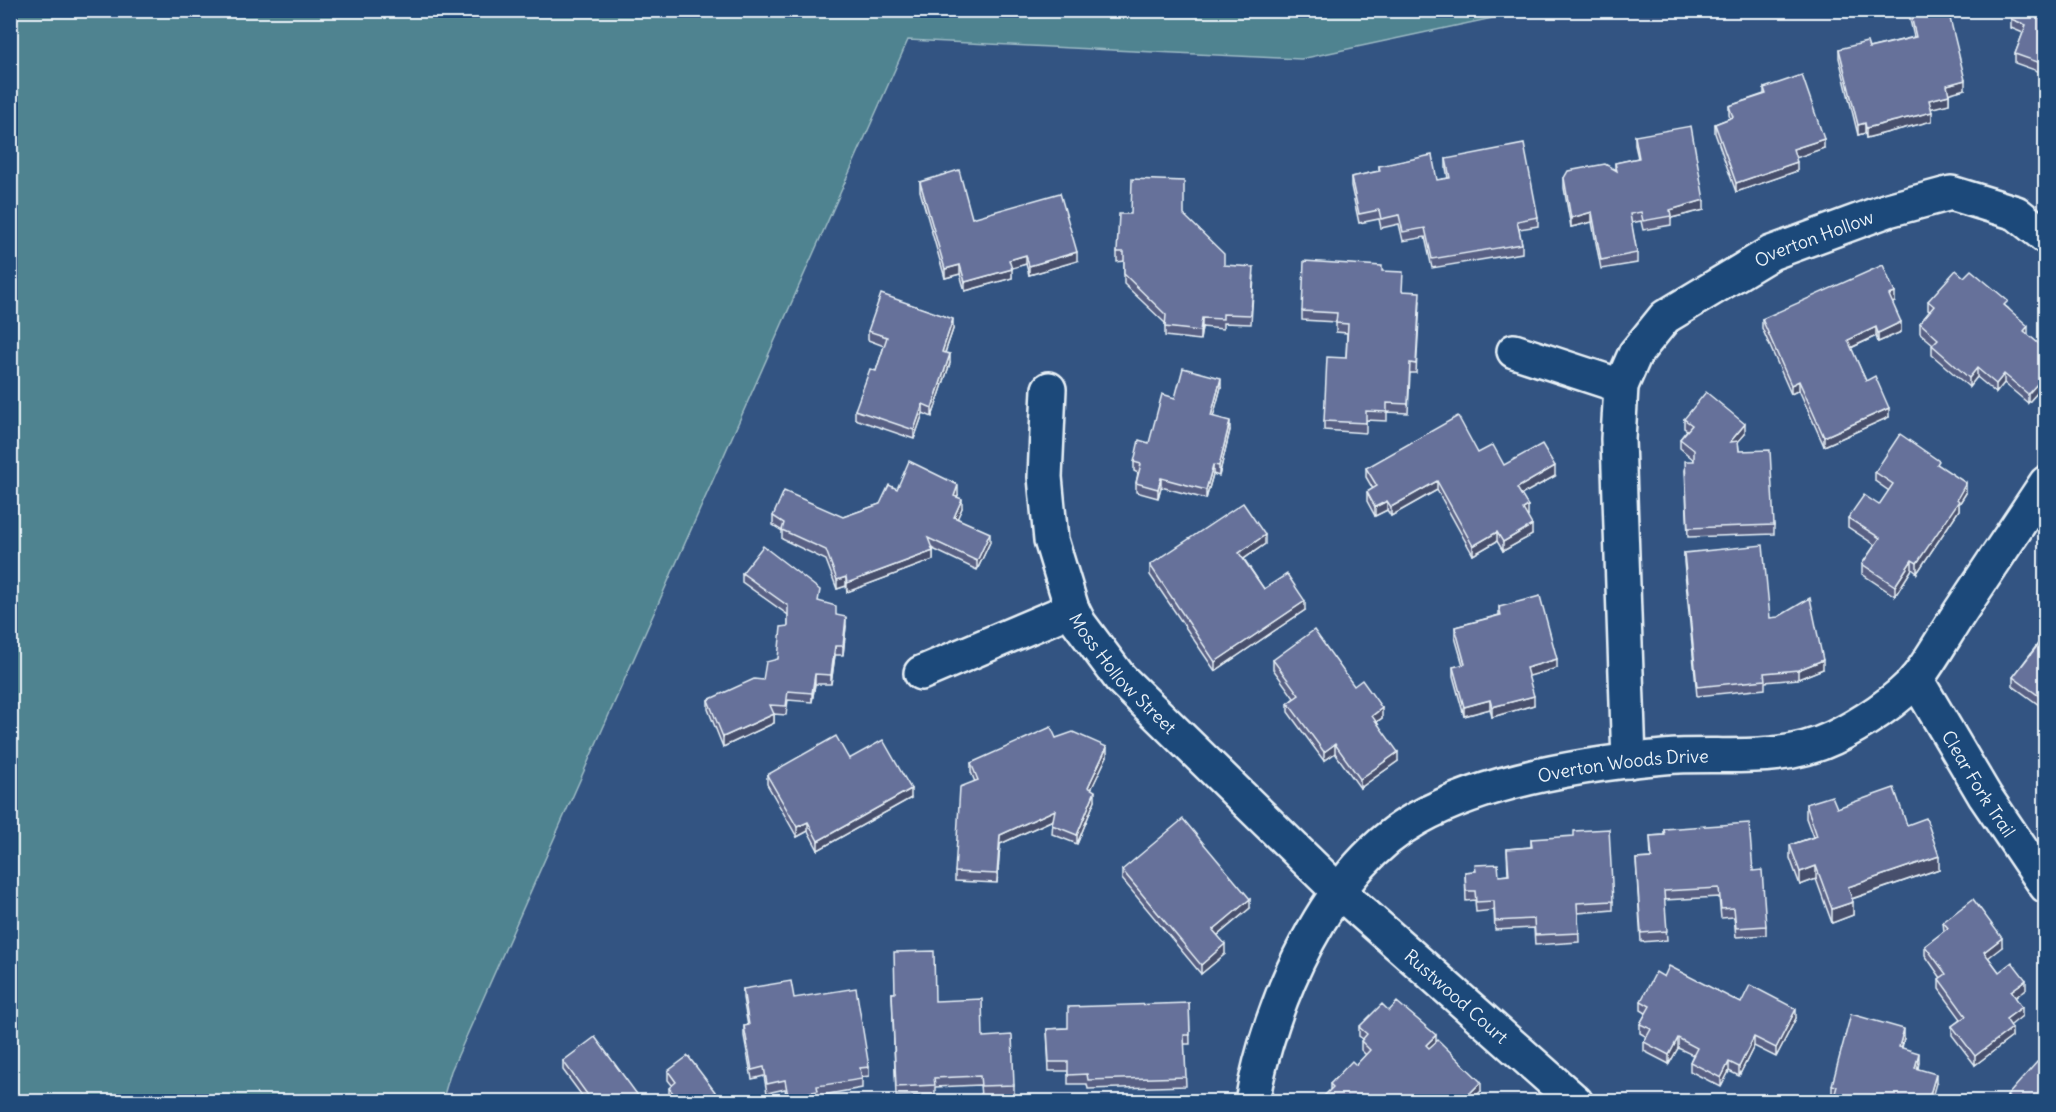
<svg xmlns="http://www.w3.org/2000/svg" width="2056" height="1112" font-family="Delius,sans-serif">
<rect width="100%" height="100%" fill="#335482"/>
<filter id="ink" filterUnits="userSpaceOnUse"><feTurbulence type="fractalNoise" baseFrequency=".0167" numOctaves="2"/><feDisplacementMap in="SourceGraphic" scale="12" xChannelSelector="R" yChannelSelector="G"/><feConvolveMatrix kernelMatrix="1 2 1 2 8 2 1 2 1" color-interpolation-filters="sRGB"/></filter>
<g filter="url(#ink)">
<polygon fill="#4f8390" stroke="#9cbac4" stroke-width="1.5" points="10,11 11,10 1525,11 1301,59 908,40 451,1071 442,1102 11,1101"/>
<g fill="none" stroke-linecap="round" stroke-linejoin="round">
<g stroke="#e8f1f8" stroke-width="38">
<g id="minor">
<polyline points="1514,351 1621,386"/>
<path id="s1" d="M1049,389L1045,477L1051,540L1072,609L1079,623L1120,678L1337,890L1576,1102"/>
<polyline points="921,673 1072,609"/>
<path id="s2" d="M1916,679L1985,796L2046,886"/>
<path id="s3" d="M1629,761L1618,439L1621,386L1635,354L1665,317L1771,253L1888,210L1951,193L2016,213L2046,237"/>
<path id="s4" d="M1252,1102C1269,1004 1327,868 1418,818C1487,780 1586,764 1664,757C1721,752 1779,764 1833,738C1860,725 1899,700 1918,677C1933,657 1946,633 1960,612C1989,569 2017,526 2046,483"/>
</g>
</g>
<use href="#minor" stroke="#1f4a7a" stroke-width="33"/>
</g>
<g fill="#586184" stroke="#e8f1f8" stroke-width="1.5">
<polygon points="2046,10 2046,74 2015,63 2015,54 2023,33 2011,28 2011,19"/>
<polygon points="1910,11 1965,89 1949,93 1949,104 1931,108 1932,121 1866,138 1865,133 1858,135 1839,58 1839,49 1869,48 1914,37 1910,20"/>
<polygon points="1764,88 1824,148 1795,158 1797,171 1736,192 1715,133 1715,124 1730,118 1729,115 1729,106 1764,94"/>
<polygon points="1635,136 1704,210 1671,218 1671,225 1643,230 1641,221 1631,223 1637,253 1637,263 1601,269 1592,222 1571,227 1564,188 1564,178 1615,170 1615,163 1638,158 1635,145"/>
<polygon points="1446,159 1538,217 1538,226 1519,229 1522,244 1522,253 1432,268 1425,237 1403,241 1399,224 1381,228 1379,219 1359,223 1351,186 1351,177 1379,171 1379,166 1437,180 1448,178 1446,168"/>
<polygon points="920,182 972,218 1077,261 1029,275 1026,264 1011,268 1012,278 965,291 960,274 945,278 920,191"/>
<polygon points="1184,216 1224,265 1254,276 1251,324 1223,323 1223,329 1202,327 1200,340 1165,336 1165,323 1124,284 1124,261 1117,262 1117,252"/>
<polygon points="1382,271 1402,291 1420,301 1416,373 1410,373 1408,413 1387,412 1387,421 1366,420 1366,433 1324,430 1324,421 1346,358 1347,333 1336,332 1336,322 1302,320 1302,311"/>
<polygon points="1964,277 2008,308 2028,335 2046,350 2046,383 2028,403 2004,383 1996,393 1977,377 1969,387 1932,355 1932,345 1933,344 1920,333 1920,323 1930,311 1928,310 1928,301"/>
<polygon points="1895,302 1892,303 1901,332 1878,342 1876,336 1851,348 1866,381 1889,417 1824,446 1799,390 1791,394 1762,328 1762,319"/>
<polygon points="953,329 945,353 950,363 932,417 923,413 914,439 855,419 855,410 876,371 884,346 868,340 868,331"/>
<polygon points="1221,387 1213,416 1230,430 1219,476 1213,474 1206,499 1161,487 1158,498 1136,492 1136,483 1138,473 1134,471 1134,462 1149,443 1175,398"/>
<polygon points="1684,419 1745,434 1738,441 1739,451 1774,525 1774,534 1688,537 1685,470 1694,461 1694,460 1680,448 1680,439 1687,430 1684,428"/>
<polygon points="1478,453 1504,465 1555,476 1521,495 1528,516 1527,516 1532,535 1503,551 1497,541 1473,555 1437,490 1391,516 1387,510 1375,516 1367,501 1367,492 1373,489 1366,477 1366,468"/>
<polygon points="1939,466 1966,493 1959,504 1959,510 1917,573 1912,569 1895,596 1862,574 1862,564 1875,545 1848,527 1848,518 1879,505 1889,491 1875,481 1875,472"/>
<polygon points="897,489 958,495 957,497 962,508 957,518 990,542 977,570 933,549 933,560 847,592 846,586 837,589 826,560 782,539 782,531 773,525 773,516 843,517 880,504"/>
<polygon points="1265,544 1244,559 1264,589 1305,610 1215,671 1150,575 1150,565"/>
<polygon points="1684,553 1770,618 1823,669 1798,679 1765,682 1765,689 1697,696 1684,562"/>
<polygon points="742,573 819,602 836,615 846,626 843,655 835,655 831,684 815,684 812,702 788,700 786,715 774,714 774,723 723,747 708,709 708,700 763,680 778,659 788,626 788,615 742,582"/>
<polygon points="1499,607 1557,668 1528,676 1534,705 1492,717 1490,709 1464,716 1453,676 1453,667 1463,665 1455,637 1455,627 1499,615"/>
<polygon points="2046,625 2046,710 2013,686 2013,677 2040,641 2040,632"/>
<polygon points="1273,660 1354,686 1382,718 1377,722 1398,761 1360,788 1335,753 1324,761 1288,712 1288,703 1294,698 1273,669"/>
<polygon points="1056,738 1107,756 1091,789 1095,800 1077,844 1052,834 1053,820 1000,844 997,883 955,881 955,872 975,782 971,772 971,763"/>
<polygon points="849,759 911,798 818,850 808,831 797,837 767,784 767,775"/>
<polygon points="1806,804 1837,808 1907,825 1939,869 1852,899 1853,915 1832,923 1816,879 1800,885 1790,858 1790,845 1813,837 1806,818"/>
<polygon points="1664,829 1753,871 1766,926 1766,935 1736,937 1734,917 1721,918 1719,897 1664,900 1667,940 1641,942 1636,859 1651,858 1650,836 1664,835"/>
<polygon points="1531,839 1613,901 1613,910 1578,913 1579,942 1535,945 1534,928 1495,930 1494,910 1476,912 1475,900 1466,901 1465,872 1475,871 1499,876 1508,875 1507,849 1531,847"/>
<polygon points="1122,870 1250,908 1217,936 1225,954 1201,974 1122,879"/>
<polygon points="1943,922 2002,947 1988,957 1999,972 2026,989 2015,997 2022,1016 2010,1025 2012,1037 1975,1065 1952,1035 1952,1026 1961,1019 1939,989 1939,979 1941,978 1925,955 1925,946 1944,932"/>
<polygon points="1664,977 1741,1003 1796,1018 1776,1057 1754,1046 1739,1076 1729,1071 1721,1087 1690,1071 1690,1062 1693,1055 1678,1048 1669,1064 1644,1051 1644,1042 1647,1037 1640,1033 1640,1024 1646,1013 1641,1010 1641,1001"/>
<polygon points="743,989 794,998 869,1067 869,1076 862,1077 862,1088 818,1096 818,1100 810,1101 787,1101 785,1089 767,1093 764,1076 752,1079 744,1036 744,1026 748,1026 743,998"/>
<polygon points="892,993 935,1001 983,1037 1014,1085 1014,1095 981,1096 980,1085 935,1087 935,1095 896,1096"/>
<polygon points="1189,1003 1190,1044 1184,1044 1186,1086 1088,1089 1087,1084 1068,1084 1068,1071 1049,1071 1047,1029 1068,1028"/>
<polygon points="1389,1011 1436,1041 1481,1091 1330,1090 1330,1084 1356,1065 1366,1055 1361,1050 1361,1041 1363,1039 1359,1036 1359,1027"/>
<polygon points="1904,1038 1902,1048 1919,1062 1918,1069 1936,1083 1835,1095 1832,1094 1832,1085"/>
<polygon points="563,1061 642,1101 586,1101 563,1070"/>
<polygon points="668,1071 722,1101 672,1101 669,1097 669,1088 672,1085 668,1080"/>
<polygon points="2007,1096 2046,1101 2007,1101"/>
</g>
<g fill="#474f6c" stroke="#e8f1f8" stroke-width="1.5">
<polygon points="1965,80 1965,89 1947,94 1947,85"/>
<polygon points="1949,95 1949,104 1929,109 1929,100"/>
<polygon points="1932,112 1932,121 1866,138 1866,128"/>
<polygon points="1865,123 1865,133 1858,135 1858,125"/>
<polygon points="1824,139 1824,148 1793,159 1793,149"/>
<polygon points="1797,162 1797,171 1736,192 1736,183"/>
<polygon points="1704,200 1704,210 1671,218 1670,210"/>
<polygon points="1592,212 1592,222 1571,227 1571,218"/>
<polygon points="1077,252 1077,261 1029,275 1029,266"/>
<polygon points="1026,255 1026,264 1009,269 1009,260"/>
<polygon points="960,265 960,274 945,278 945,269"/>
<polygon points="1012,269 1012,278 965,291 965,282"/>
<polygon points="1895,293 1895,302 1889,304 1889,295"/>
<polygon points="1202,318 1202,327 1200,340 1200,331"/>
<polygon points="953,319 953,329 942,361 942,352"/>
<polygon points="1901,322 1901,332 1878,342 1878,333"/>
<polygon points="2028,326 2028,335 2024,331"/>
<polygon points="1876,327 1876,336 1848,349 1848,340"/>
<polygon points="950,354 950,363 932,417 932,408"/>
<polygon points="1977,368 1977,377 1969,387 1969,378"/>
<polygon points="2004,374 2004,383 1996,393 1996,384"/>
<polygon points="2046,374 2046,383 2028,403 2028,394"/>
<polygon points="1221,378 1221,387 1211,425 1211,416"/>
<polygon points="1799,381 1799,390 1791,394 1791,385"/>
<polygon points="923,404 923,413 914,439 914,430"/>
<polygon points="1889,408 1889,417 1824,446 1824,437"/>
<polygon points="1230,421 1230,430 1219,476 1219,466"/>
<polygon points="1745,424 1745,434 1730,451 1730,442"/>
<polygon points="1213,465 1213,474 1206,499 1206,490"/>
<polygon points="1555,466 1555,476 1517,497 1517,488"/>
<polygon points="1161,478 1161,487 1158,498 1158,489"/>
<polygon points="1437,481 1437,490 1391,516 1391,507"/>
<polygon points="1966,483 1966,493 1959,504 1959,510 1917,573 1917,563"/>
<polygon points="958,485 958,495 954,505 954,496"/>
<polygon points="962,499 962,508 954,526 954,517"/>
<polygon points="1387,501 1387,510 1375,516 1375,507"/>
<polygon points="1528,506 1528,516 1523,519 1523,509"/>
<polygon points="1532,525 1532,535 1503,551 1503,542"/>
<polygon points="1497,532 1497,541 1473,555 1473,546"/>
<polygon points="990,533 990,542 977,570 977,561"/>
<polygon points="1265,535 1265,544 1239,562 1239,553"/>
<polygon points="933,551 933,560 847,592 847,583"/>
<polygon points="1912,560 1912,569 1895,596 1895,586"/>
<polygon points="846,577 846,586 837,589 837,580"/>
<polygon points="1305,601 1305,610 1215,671 1215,662"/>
<polygon points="846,617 846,626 843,655 843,646"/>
<polygon points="835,646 835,655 831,684 831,675"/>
<polygon points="1557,659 1557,668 1526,677 1526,668"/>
<polygon points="1823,660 1823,669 1798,679 1798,670"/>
<polygon points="815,674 815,684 812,702 812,693"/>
<polygon points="1534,696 1534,705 1492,717 1492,707"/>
<polygon points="1490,700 1490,709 1464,716 1464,707"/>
<polygon points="1382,708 1382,718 1372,725 1372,716"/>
<polygon points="774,714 774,723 723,747 723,737"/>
<polygon points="1335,744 1335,753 1324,761 1324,752"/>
<polygon points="1107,747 1107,756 1088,796 1088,787"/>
<polygon points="1398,752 1398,761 1360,788 1360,779"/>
<polygon points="911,789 911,798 818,850 818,841"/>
<polygon points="1095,791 1095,800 1077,844 1077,835"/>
<polygon points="1055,810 1055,819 1000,844 997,883 1000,835"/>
<polygon points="808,822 808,831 797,837 797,827"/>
<polygon points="1939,856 1939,869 1848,900 1848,887"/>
<polygon points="1816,866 1816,879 1800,885 1800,872"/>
<polygon points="1250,899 1250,908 1213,939 1213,930"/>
<polygon points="1853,902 1853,915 1832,923 1832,909"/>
<polygon points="2002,938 2002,947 1984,961 1984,952"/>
<polygon points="1225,944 1225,954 1201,974 1201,965"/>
<polygon points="2026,980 2026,989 2011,1001 2011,991"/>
<polygon points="2022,1007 2022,1016 2006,1029 2006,1019"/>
<polygon points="1796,1009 1796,1018 1776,1057 1776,1048"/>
<polygon points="2012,1028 2012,1037 1975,1065 1975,1056"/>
<polygon points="1904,1029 1904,1038 1899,1056 1899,1047"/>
<polygon points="1436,1035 1436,1044 1426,1054 1426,1045"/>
<polygon points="1754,1037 1754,1046 1739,1076 1739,1067"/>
<polygon points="1678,1038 1678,1048 1669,1064 1669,1055"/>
<polygon points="1919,1053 1919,1062 1915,1077 1915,1068"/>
<polygon points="1729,1062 1729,1071 1721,1087 1721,1078"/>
<polygon points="1936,1074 1936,1083 1931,1101 1928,1101"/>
<polygon points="1481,1082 1481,1091 1471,1101 1462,1101"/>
</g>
<g fill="#66719a" stroke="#e8f1f8" stroke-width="1.5">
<polygon points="1912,10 1948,10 1965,80 1947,85 1949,95 1929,100 1932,112 1866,128 1865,123 1858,125 1839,49 1867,42 1869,48 1916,37 1910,11"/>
<polygon points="2014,10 2046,10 2046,65 2015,54 2026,25 2011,19"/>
<polygon points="1802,75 1824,139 1793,149 1797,162 1736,183 1715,124 1733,117 1729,106 1766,94 1764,88"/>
<polygon points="1691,126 1704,200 1670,210 1671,216 1643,221 1641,212 1630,214 1637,253 1601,260 1592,212 1571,218 1564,178 1568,171 1605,164 1617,171 1615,163 1639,158 1635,136"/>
<polygon points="1524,144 1538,217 1517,221 1522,244 1432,259 1425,228 1403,232 1399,215 1381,219 1379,210 1359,214 1351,177 1380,171 1379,166 1432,155 1437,180 1450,178 1446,159"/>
<polygon points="959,170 972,218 1060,193 1077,252 1029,266 1026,255 1009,260 1012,269 965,282 960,265 945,269 920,182"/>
<polygon points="1132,179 1184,181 1184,215 1224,254 1224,265 1254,267 1251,315 1223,314 1223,319 1202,318 1200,331 1165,327 1166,315 1124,274 1124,252 1117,252 1119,214 1131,214"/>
<polygon points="1304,261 1382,266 1382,271 1403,272 1402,291 1420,292 1416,364 1410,363 1408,404 1387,403 1387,412 1366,411 1366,423 1324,421 1327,357 1346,358 1348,324 1336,323 1337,313 1302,311"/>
<polygon points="1883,265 1895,293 1889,295 1901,322 1878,333 1876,327 1848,340 1866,381 1875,376 1889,408 1824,437 1799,381 1791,385 1762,319"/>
<polygon points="1956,270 1964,277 1971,270 2008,301 2004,305 2028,326 2024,331 2046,350 2046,374 2028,394 2004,374 1996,384 1977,368 1969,378 1932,345 1938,339 1920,323 1934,306 1928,301"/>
<polygon points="881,294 953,319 942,352 950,354 932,408 923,404 914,430 855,410 870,369 876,371 887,337 868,331"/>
<polygon points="1183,368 1221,378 1211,416 1230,421 1219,466 1213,465 1206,490 1161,478 1158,489 1136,483 1141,464 1134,462 1139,440 1149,443 1162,394 1175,398"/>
<polygon points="1706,392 1745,424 1730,442 1738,441 1739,451 1770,450 1774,525 1688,528 1685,461 1694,461 1694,450 1680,439 1692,425 1684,419"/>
<polygon points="1458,416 1478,453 1493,445 1504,465 1542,444 1555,466 1517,488 1528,506 1523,509 1532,525 1503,542 1497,532 1473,546 1437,481 1391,507 1387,501 1375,507 1367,492 1377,486 1366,468"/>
<polygon points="1900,434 1939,461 1937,464 1966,483 1957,499 1959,501 1917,563 1912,560 1895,586 1862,564 1880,538 1848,518 1864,495 1879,505 1893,484 1875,472"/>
<polygon points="909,461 958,485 954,496 962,499 954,517 990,533 977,561 928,538 933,551 847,583 846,577 837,580 826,550 782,530 784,523 773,516 784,491 843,517 880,504 889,485 897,489"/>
<polygon points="1243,503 1265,535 1239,553 1264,589 1287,574 1305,601 1215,662 1150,565"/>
<polygon points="1763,545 1770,618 1778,617 1810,598 1823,660 1798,670 1764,673 1765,680 1697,687 1684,553"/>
<polygon points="763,546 820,590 818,601 836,606 836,615 846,617 843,646 835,646 831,675 815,674 812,693 788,691 786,706 770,705 774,714 723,737 708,700 754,679 763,680 766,662 778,659 781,627 788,626 788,606 742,573"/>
<polygon points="1540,596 1557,659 1526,668 1534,696 1492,707 1490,700 1464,707 1453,667 1465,664 1455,627 1501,615 1499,607"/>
<polygon points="2046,625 2046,701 2013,677 2045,636 2040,632"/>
<polygon points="1314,630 1354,686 1362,680 1382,708 1372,716 1398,752 1360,779 1335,744 1324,752 1288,703 1299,695 1273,660"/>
<polygon points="1051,727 1056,738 1073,732 1107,747 1088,787 1095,791 1077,835 1052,825 1055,810 1000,835 997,874 955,872 960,787 978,780 971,763"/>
<polygon points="836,736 849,759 883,740 911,789 818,841 808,822 797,827 767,775"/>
<polygon points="1894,788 1907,825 1926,818 1939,856 1848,887 1853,902 1832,909 1816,866 1800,872 1790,845 1817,836 1806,804 1832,796 1837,808"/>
<polygon points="1183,819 1250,899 1213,930 1225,944 1201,965 1122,870"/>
<polygon points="1749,823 1753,871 1762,870 1766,926 1736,928 1734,908 1721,909 1719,888 1664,891 1667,931 1641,933 1636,859 1652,858 1650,836 1665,835 1664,829"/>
<polygon points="1609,829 1613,901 1577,903 1579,933 1535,935 1534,919 1495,921 1494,901 1476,902 1475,891 1466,891 1465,872 1476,871 1475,865 1498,864 1499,876 1509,875 1507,849 1532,847 1531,839 1574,836 1574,831"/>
<polygon points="1973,899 2002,938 1984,952 1999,972 2012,962 2026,980 2011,991 2022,1007 2006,1019 2012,1028 1975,1056 1952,1026 1966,1016 1939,979 1946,974 1925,946 1948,928 1943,922"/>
<polygon points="934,951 935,1001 982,999 983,1037 1012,1035 1014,1085 981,1086 980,1076 934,1078 935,1085 896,1087 892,993 895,993 894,952"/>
<polygon points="1669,966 1741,1003 1750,985 1796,1009 1776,1048 1754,1037 1739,1067 1729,1062 1721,1078 1690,1062 1697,1048 1678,1038 1669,1055 1644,1042 1651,1029 1640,1024 1650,1006 1641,1001 1656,972 1664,977"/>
<polygon points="791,981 794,998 856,988 869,1067 860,1068 862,1079 817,1086 818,1091 788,1096 785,1080 767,1084 764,1067 752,1070 744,1026 749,1025 743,989"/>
<polygon points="1397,1002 1436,1035 1426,1045 1429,1048 1438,1040 1481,1082 1462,1101 1325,1101 1324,1096 1333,1087 1330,1084 1352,1061 1356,1065 1370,1050 1361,1041 1367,1034 1359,1027 1382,1004 1389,1011"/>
<polygon points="1189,1003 1190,1035 1184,1035 1186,1077 1088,1080 1087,1074 1068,1075 1068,1062 1049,1062 1047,1029 1068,1028 1068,1007"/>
<polygon points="1851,1014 1904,1029 1899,1047 1919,1053 1915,1068 1936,1074 1928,1101 1833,1101 1837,1086 1832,1085"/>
<polygon points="595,1037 642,1101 592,1101 563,1061"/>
<polygon points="688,1056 722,1101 679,1101 669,1088 676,1082 668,1071"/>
<polygon points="2037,1062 2046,1069 2046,1101 2013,1101 2007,1096"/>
</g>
</g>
<g text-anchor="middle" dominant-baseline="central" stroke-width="4.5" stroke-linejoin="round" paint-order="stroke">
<g font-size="18" fill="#e8f1f8" stroke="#1f4a7a">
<text stroke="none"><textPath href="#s3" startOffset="627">Overton Hollow</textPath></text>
<text stroke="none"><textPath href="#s1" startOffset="306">Moss Hollow Street</textPath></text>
<text stroke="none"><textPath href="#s4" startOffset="552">Overton Woods Drive</textPath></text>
<text stroke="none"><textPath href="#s2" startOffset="122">Clear Fork Trail</textPath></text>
<text stroke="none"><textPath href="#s1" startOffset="771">Rustwood Court</textPath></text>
</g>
</g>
<rect width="2056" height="1112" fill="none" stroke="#1f4a7a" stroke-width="36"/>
<rect x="18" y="18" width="2020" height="1076" fill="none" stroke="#e8f1f8" stroke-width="2" filter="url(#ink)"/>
</svg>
